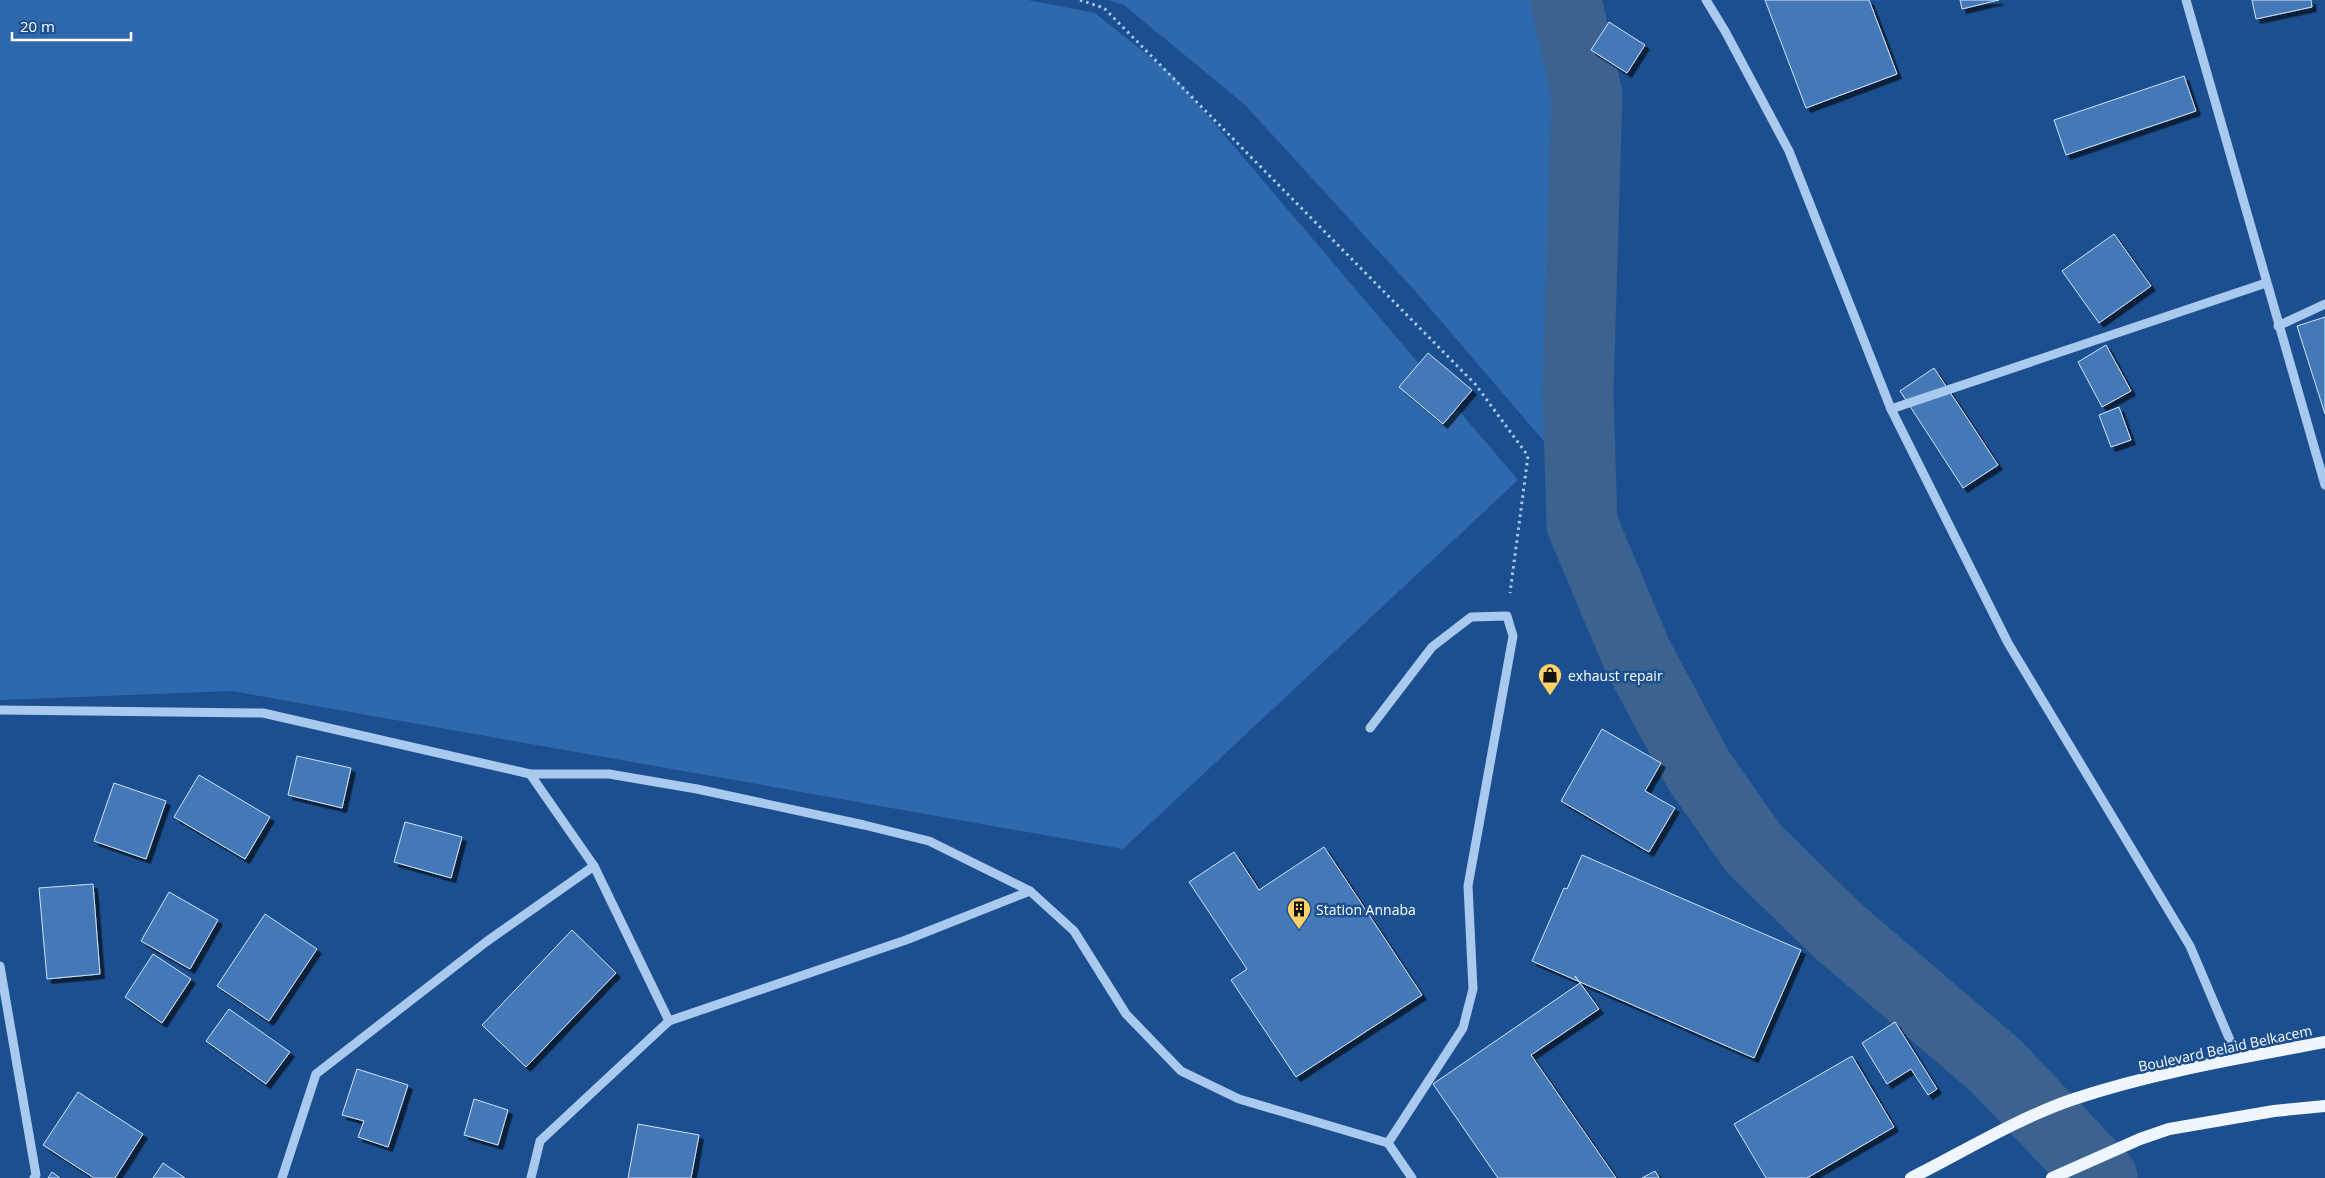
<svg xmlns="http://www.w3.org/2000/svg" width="2325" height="1178" font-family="'Open Sans',sans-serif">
<defs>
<filter id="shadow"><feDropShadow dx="4.5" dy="4.5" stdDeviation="0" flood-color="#0009"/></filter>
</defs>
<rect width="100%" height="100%" fill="#1b4f8f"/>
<g fill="#2e69ad">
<polygon points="0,0 1028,0 1095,13 1174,76 1518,480 1123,849 232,691 0,700"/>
<polygon points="1108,0 1538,0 1567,96 1566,467 1417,293 1245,105 1124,5"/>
</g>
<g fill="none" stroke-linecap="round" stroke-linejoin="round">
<polyline stroke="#3c6290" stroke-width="71" points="1566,0 1587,95 1578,392 1582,524 1637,655 1699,771 1754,849 1837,930 1996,1066 2102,1178"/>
</g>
<g fill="#4478b7" stroke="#cfe3fa" filter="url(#shadow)">
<polygon points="1765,0 1869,0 1897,74 1806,108"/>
<polygon points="1960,0 1999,0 1962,9"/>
<polygon points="2252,0 2311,0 2312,7 2256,19"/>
<polygon points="1609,22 1645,45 1627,73 1591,50"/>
<polygon points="2184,76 2196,111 2066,155 2054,120"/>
<polygon points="2114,234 2151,286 2099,323 2062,271"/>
<polygon points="2325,317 2325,414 2297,326"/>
<polygon points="2106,345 2131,391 2102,407 2078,362"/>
<polygon points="1428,353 1472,390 1443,424 1399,387"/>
<polygon points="1934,368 1998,465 1963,488 1900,391"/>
<polygon points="2119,407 2131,440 2111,447 2099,415"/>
<polygon points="1602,729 1661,763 1645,791 1675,808 1649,852 1561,801"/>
<polygon points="297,756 351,768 342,808 288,795"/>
<polygon points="199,775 270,817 245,859 174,817"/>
<polygon points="114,783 166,801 146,859 94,841"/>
<polygon points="405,822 462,837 451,878 394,862"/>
<polygon points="1324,847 1422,995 1296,1077 1231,980 1247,969 1189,882 1234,852 1259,890"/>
<polygon points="1582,855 1801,950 1754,1058 1532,961 1564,888 1567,889"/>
<polygon points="93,884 100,974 47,979 39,888"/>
<polygon points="169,892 218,920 190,969 141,941"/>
<polygon points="265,914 317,949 269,1021 217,986"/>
<polygon points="572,930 616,973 526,1067 482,1025"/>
<polygon points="153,954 191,979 162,1023 125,997"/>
<polygon points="1575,976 1599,1009 1531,1055 1616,1178 1498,1178 1433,1084 1580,983"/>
<polygon points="229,1009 290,1052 266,1084 206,1041"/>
<polygon points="1895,1022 1937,1089 1928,1095 1911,1069 1887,1084 1862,1043"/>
<polygon points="1852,1056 1894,1127 1807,1178 1766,1178 1734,1124"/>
<polygon points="357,1069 408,1085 388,1147 358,1137 364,1121 342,1115"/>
<polygon points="78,1092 143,1134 115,1178 94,1178 43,1145"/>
<polygon points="474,1099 508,1110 498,1145 464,1135"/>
<polygon points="638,1124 699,1135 691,1178 628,1178"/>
<polygon points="163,1163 185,1178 153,1178"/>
<polygon points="1655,1171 1659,1178 1642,1178"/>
<polygon points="52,1172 60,1178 48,1178"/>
</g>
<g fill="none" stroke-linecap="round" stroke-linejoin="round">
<polyline stroke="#a9c9ee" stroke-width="3" stroke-dasharray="2.5 4" stroke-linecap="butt" points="1080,0 1104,8 1476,385 1528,456 1510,593"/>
<g stroke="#a9c9ee" stroke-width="9">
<polyline points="1706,0 1725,31 1789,151 1891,409 2008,643 2190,946 2238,1059"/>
<polyline points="2186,0 2325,485"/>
<polyline points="2278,326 2325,304"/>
<polyline points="1891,409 2266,283"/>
<polyline points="0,710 263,713 530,774 594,866 669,1021 906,940 1030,891 1074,931 1126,1014 1181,1071 1239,1099 1388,1143 1412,1178"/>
<polyline points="1370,728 1432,647 1471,617 1507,616 1513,636 1468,886 1473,989 1463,1028 1388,1143"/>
<polyline points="530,774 609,774 697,789 864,825 929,841 1030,891"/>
<polyline points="0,966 36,1175 34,1178"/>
<polyline points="282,1178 316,1074 486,942 594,866"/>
<polyline points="531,1178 540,1141 669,1021"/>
</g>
<g stroke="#f0f6ff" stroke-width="12">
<path d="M1911,1178C1963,1152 2020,1117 2074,1099C2155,1072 2241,1058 2325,1042"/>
<polyline points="2052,1178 2140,1139 2169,1129 2274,1111 2325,1106"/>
</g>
</g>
<defs>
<g id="shop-pin" transform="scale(1.25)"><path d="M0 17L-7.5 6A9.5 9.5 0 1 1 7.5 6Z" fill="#ffd166" stroke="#1b4f8f"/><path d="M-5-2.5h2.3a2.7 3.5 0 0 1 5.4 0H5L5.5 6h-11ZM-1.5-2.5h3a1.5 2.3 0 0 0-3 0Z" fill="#111"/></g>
<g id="building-pin" transform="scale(1.25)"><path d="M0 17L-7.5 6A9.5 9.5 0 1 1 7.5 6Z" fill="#ffd166" stroke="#1b4f8f"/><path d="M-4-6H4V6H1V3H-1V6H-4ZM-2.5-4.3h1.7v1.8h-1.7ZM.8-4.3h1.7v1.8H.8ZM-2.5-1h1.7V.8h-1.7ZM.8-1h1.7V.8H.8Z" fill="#111"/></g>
</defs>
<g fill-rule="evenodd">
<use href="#shop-pin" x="1550" y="675"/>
<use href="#building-pin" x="1299" y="909"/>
</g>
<g text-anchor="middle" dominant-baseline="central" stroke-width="5" stroke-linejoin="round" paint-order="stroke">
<g font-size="14" fill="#fff" stroke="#1b4f8f" text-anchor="start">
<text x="1568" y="675">exhaust repair</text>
<text x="1316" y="909">Station Annaba</text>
</g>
<g font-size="14" fill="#fff" stroke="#1b4f8f">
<text transform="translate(2225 1048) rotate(-12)">Boulevard Belaid Belkacem</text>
</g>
</g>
<path d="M12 32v8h119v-8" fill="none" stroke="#ffffff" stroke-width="2.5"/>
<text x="20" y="32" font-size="15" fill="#ffffff" stroke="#1b4f8f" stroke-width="4" paint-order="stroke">20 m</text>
</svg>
